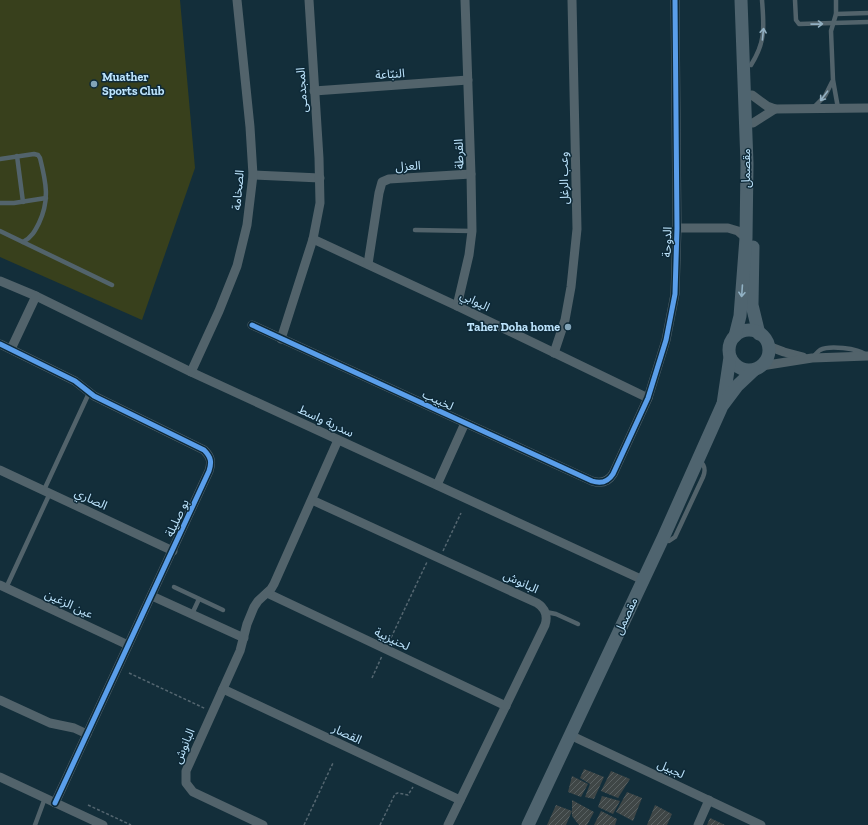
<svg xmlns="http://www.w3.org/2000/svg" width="868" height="825" font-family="'Zilla Slab','Noto Sans Arabic',serif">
<defs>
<pattern id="building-hatch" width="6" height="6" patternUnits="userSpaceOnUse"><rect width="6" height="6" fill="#3f4646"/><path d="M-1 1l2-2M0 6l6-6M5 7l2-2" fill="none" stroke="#596162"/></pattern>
</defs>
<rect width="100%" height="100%" fill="#132e3a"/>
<polygon fill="#38401c" points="0,0 180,0 195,168 142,320 0,257"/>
<g fill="url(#building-hatch)">
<polygon points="584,769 604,777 594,799 585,797 590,784 580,778"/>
<polygon points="611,771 630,779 618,798 601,791"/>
<polygon points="572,776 588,784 581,797 568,792"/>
<polygon points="627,792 642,798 633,821 616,812"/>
<polygon points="602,796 620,801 613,814 598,807"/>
<polygon points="572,800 594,812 587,825 579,825 572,816 572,811 566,825 547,825 556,805 572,811"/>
<polygon points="655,805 672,814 667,825 647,825"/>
<polygon points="601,811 617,819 615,825 594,825"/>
<polygon points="710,818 725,825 707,825"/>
</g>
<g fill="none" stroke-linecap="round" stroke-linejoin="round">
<g stroke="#546670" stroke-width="1.5" stroke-dasharray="3 2" stroke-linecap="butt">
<polyline points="443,551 461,513"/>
<polyline points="389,642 427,562"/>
<polyline points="129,673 206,709"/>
<polyline points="372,678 382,656"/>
<polyline points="88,805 131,825"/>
<polyline points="304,825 333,763"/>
<polyline points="380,825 395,794 398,793 408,795 413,787"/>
</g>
<g stroke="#52636b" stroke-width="4.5">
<polyline points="795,0 796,20 799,24 868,22"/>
<polyline points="836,0 836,14 831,31 833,80 838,108"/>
<polyline points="836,14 868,13"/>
<path d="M751,65C766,41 764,27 762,0"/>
<polyline points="813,108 825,96 832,82"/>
<polyline points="17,156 23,202"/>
<path d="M0,159L34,154L38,155L40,158C46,182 50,200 39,223C35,231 32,237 23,242"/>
<polyline points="0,203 14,203 46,198"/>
<polyline points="415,230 472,231"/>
<polyline points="0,231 112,285"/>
<path d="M813,357C815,355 817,352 820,350C829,345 857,348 867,355"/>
<polyline points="44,490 89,393"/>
<path d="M664,539L669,541L675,537L703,477C706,470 705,465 699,460"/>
<polyline points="174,587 223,610"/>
<polyline points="6,588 50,493"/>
<polyline points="546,612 556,614 578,624"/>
<polyline points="192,614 199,599"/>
<polyline points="35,825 45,798"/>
</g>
<g stroke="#52636b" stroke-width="9">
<polyline points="314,91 468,80"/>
<polyline points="752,95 767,106 775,109 868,108"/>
<polyline points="753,123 775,109"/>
<polyline points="253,175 320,178"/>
<polyline points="677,228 728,228 738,231 746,238"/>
<polyline points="313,239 457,306 648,398"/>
<polyline points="368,264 379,193 382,182 389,179 471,174"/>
<polyline points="0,281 36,296 191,372 643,580"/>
<polyline points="457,306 469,255 472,231 471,174 465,0"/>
<path d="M252,325L592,481C601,484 608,482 613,474L648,398L666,340L675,294L677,228L675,0"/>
<polyline points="281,339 313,239 320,203 319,158 309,0"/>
<path d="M0,344L75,381L94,396L204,450C211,457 212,462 209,471L55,803"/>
<polyline points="768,346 784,352 803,357"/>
<polyline points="11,349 36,296"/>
<polyline points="554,353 565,320 571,287 577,229 572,0"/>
<polyline points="761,366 812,358 868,356"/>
<polyline points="191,372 219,311 237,266 247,225 253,175 250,127 237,0"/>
<polyline points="0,470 173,551"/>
<polyline points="437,485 465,423"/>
<path d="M312,500L537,603C545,608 548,616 545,625L448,825"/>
<polyline points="0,585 128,645"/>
<polyline points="267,593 506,706"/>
<polyline points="152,596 244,638"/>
<polyline points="223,689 460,800"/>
<polyline points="0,700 50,723 74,728 87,734"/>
<polyline points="570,735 761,825"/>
<polyline points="0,777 103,825"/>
<polyline points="263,825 193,792 186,783 186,771 240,651 247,624 254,607 258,601 271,589 274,584 338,440"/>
<polyline points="698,825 709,800"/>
</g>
<g stroke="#4f646f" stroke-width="13">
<polyline points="753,247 752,305 759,334"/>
<circle cx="749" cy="350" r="20"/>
<polyline points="735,336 740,316 746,238 747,164 741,0"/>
<polyline points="723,404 730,357"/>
<polyline points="528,825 663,538 722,406 737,386 754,370"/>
</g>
<g stroke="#0e2937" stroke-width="8">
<g id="cycleway">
<path d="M252,325L592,481C601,484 608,482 613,474L648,398L666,340L675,294L677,228L675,0"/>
<path d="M0,344L75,381L94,396L204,450C211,457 212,462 209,471L55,803"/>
</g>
</g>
<use href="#cycleway" stroke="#5a9eea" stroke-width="5"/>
</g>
<defs><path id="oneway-shaft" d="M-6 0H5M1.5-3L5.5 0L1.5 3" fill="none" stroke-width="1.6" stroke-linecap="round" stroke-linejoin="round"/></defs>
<g stroke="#92b0c2">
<use href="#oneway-shaft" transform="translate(817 24) rotate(-1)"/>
<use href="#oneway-shaft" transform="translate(763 34) rotate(-84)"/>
<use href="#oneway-shaft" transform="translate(824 96) rotate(127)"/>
</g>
<use stroke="#91b1c4" href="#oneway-shaft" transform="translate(742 291) rotate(94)"/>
<g fill="#82a4b8" stroke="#0e2937" stroke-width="1.5">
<circle cx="94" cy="84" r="4"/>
<circle cx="568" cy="327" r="4"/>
</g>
<g text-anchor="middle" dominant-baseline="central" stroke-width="3" stroke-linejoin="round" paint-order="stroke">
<g font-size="12" fill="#bde4fc" stroke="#0e2937">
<text transform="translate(390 74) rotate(-4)">النبّاعة</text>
<text transform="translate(302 90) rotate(-94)">المجدمـى</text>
<text transform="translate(459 154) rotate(-92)">القرطة</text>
<text transform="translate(408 166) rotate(-3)">العزل</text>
<text transform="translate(746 168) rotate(-90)">مقصمل</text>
<text transform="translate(564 178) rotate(-91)">وعب الرغل</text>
<text transform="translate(238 190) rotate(-85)">الصخامة</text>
<text transform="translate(667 242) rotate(-88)">الدوحة</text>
<text transform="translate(475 301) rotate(26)">اليوابي</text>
<text transform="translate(438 400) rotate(25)">لخبيب</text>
<text transform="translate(326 421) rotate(25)">سدرية واسط</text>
<text transform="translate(91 499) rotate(25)">الصاري</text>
<text transform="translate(177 518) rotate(-65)">بو صليلة</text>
<text transform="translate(521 582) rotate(25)">البانوش</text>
<text transform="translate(69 604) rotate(25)">عين الزغين</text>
<text transform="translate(626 616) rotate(-65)">مقصمل</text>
<text transform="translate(392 639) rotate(25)">لحنيزبية</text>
<text transform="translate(347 734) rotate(25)">القصار</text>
<text transform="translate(184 746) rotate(-67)">البانوش</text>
<text transform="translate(671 769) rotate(25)">لجبيل</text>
</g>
<g font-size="12" font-weight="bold" fill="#bde4fc" stroke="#0e2937" text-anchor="start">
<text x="102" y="77">Muather<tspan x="102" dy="14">Sports Club</tspan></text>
<text x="560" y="327" text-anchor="end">Taher Doha home</text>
</g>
</g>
</svg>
